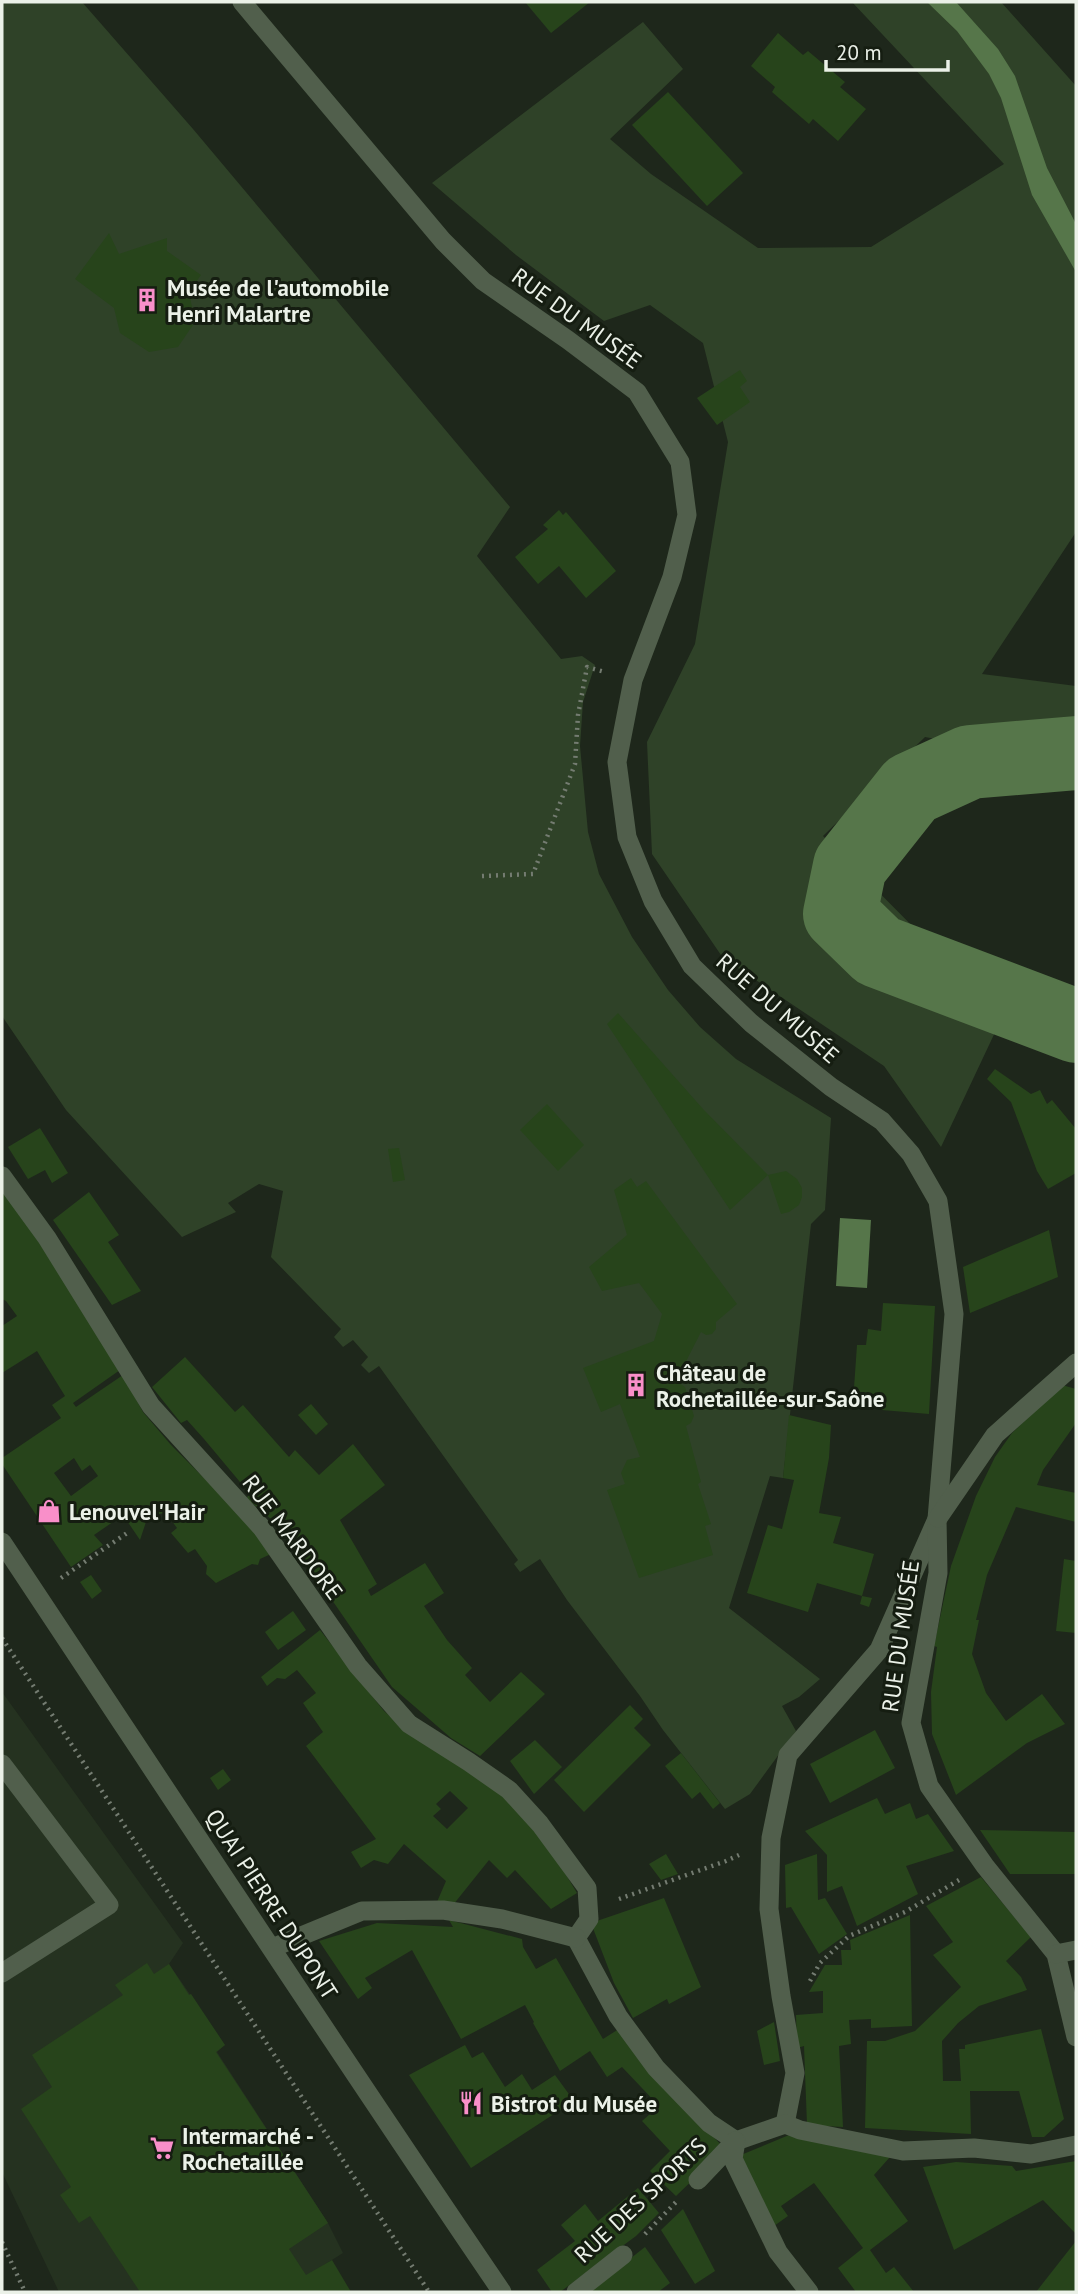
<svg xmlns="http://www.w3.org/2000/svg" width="1078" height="2294" font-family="'PT Sans',sans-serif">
<rect width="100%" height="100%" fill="#1e271b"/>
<polygon fill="#253220" points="2,1692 183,1943 169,1964 225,2045 217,2052 328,2223 343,2253 281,2292 59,2292 2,2172"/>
<g fill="#2f4228">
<polygon points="2,2 82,2 193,129 510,507 477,556 561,659 582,656 595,665 583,702 580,746 588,832 599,874 632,937 668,990 700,1027 736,1059 831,1118 825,1210 811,1224 783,1478 770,1476 729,1608 820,1679 799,1697 782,1706 796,1731 750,1794 725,1809 663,1730 640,1696 567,1600 540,1559 520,1572 514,1564 518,1560 379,1366 369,1373 361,1365 368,1357 353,1340 343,1347 334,1337 341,1329 271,1257 283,1191 259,1184 228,1203 236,1212 182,1237 66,1110 2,1016"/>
<polygon points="852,2 1001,2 1076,86 1076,532 982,674 1076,686 1076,765 925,737 823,836 941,955 998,1026 941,1147 884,1066 723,958 652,854 647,742 695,644 728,442 703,343 650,305 604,321 516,255 432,183 643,22 683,69 610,139 651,174 758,248 871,247 1004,164"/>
</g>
<g fill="#56764a">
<polygon points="927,2 956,2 998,49 1015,76 1047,168 1076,224 1076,272 1032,195 1001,98 989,74 957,31"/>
<polygon points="1076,738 1076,770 995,776 931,792 898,817 877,794 918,757 958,747"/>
<path d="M857,817L881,844C843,920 887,948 954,973C970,980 990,981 1006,989C1017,995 1027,1012 1035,1021C969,1000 873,978 829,921C821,911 815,900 817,887C820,870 846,831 857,817Z"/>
<polygon points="840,1218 871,1220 867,1288 836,1286"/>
</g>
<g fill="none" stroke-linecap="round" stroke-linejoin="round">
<polyline stroke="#56764a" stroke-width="74" points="1076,753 970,762 911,789 850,866 840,914 878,951 1076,1026"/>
</g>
<g fill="#27441b" fill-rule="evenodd">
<polygon points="525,2 590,2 551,33"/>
<polygon points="778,33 803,55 808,51 845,82 840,87 866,109 838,141 813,119 809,124 772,92 775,87 751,66"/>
<polygon points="668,92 743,173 707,206 632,125"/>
<polygon points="109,233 119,254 167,238 167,251 201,275 189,292 195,322 178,347 149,352 120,333 114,308 75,279"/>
<polygon points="740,370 747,381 740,387 750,402 717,425 697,398"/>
<polygon points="559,510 563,515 566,512 616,571 586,598 559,566 538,584 515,557 548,529 543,525"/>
<polygon points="618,1013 703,1109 768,1175 786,1171 797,1179 802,1188 802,1197 799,1205 789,1212 781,1214 768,1175 730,1210 607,1024"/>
<polygon points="995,1069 1031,1094 1040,1090 1047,1104 1052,1100 1076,1129 1076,1173 1048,1189 1037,1171 1011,1102 987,1079"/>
<polygon points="547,1104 584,1145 558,1171 520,1130"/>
<polygon points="40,1128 68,1173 52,1183 45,1170 28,1179 8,1147"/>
<polygon points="399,1148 405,1180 393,1182 388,1149"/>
<polygon points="631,1178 637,1187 646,1181 737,1304 716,1322 716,1329 712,1334 706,1335 701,1332 676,1381 685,1387 694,1416 691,1423 686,1426 701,1482 698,1484 711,1524 705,1526 713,1555 639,1578 607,1490 625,1484 621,1473 627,1460 640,1457 620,1404 601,1412 583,1368 654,1341 662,1314 639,1283 602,1291 589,1267 627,1235 614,1190"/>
<path d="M2,1184L120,1370L73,1403L76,1407L123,1375L143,1412L171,1445L246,1520L271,1554L260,1559L258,1565L252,1564L216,1583L206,1574L207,1566L195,1549L188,1553L171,1533L177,1528L166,1513L159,1514L152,1504L140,1540L123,1515L94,1535L103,1545L71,1567L2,1464V1458L61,1418L52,1405L65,1396L37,1351L2,1373V1326L17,1316L6,1301L2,1299ZM74,1458L82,1471L90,1465L98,1476L71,1496L54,1473Z"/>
<polygon points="89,1192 119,1235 108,1242 141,1291 112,1305 53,1220"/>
<polygon points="1049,1230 1058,1277 970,1313 963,1267"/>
<polygon points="883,1303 935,1306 929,1414 882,1410 883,1404 853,1402 857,1345 866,1345 868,1329 881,1331"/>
<polygon points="185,1357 235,1412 243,1405 289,1457 295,1450 319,1475 353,1444 385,1485 340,1520 377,1584 368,1590 371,1596 425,1563 444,1593 424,1606 447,1640 472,1668 465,1675 490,1702 521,1672 545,1694 480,1756 451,1738 392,1687 294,1545 277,1524 246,1498 250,1494 204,1439 187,1420 181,1423 152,1387"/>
<polygon points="1062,1385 1076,1389 1076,1423 1043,1470 1037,1485 1076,1493 1076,1522 1016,1507 987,1575 976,1620 979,1620 972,1654 986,1693 1006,1721 1042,1694 1065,1724 1027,1743 956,1795 932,1734 931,1692 937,1647 934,1646 951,1566 976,1496 995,1457 1012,1433"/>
<polygon points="311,1404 328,1424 316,1435 298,1415"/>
<polygon points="789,1415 831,1425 829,1458 819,1513 841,1517 833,1543 874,1554 862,1596 817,1583 808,1612 747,1593 768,1525 782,1529 794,1480 783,1478"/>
<polygon points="1064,1559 1076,1561 1076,1633 1056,1631"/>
<polygon points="91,1575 102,1591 92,1599 80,1582"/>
<polygon points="862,1596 872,1598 869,1607 860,1604"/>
<polygon points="293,1611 306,1630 278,1650 265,1632"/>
<path d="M320,1630L384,1711L414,1737L483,1776L539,1830L577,1893L551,1909L515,1870L507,1878L489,1860L453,1905L437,1902L446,1881L404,1844L388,1864L374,1860L361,1868L351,1852L376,1839L306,1746L323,1732L303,1703L316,1693L297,1670L285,1679L277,1678L267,1686L261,1677ZM450,1791L468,1808L447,1829L433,1816L441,1809L436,1804Z"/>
<polygon points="630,1705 643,1719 634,1728 651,1745 584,1812 554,1780"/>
<polygon points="875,1730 895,1768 830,1803 810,1764"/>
<polygon points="535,1740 562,1767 534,1794 510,1761"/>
<polygon points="681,1753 720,1803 713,1809 700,1792 692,1799 665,1766"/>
<polygon points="223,1769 231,1780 218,1790 210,1778"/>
<polygon points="877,1798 885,1814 910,1803 916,1819 928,1814 954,1851 906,1866 918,1894 857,1926 842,1886 827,1892 827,1855 805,1831"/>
<polygon points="980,1830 1076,1832 1076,1874 1010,1874"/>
<polygon points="666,1854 678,1874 661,1880 649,1864"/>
<polygon points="817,1854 818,1900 825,1898 847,1934 819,1954 791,1907 786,1908 785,1865"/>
<polygon points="981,1877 1031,1937 1006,1961 1021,1977 1027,1990 979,2006 958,2023 942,2041 943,2081 961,2081 959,2049 965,2049 965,2045 1041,2029 1064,2119 1044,2137 1032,2137 1019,2091 970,2091 971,2134 865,2128 867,2041 885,2041 915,2031 961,1987 933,1955 953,1942 926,1906"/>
<polygon points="664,1898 701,1987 669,2004 667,1999 633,2018 614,1983 591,1923"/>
<polygon points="910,1915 912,2026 871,2028 871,2019 849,2020 851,2044 839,2046 843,2127 807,2125 804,2046 797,2048 796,2015 823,2013 823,1991 809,1992 825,1965 842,1965 841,1950 851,1950 850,1940"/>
<polygon points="449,1920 522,1939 523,1947 536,1969 556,1958 603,2039 622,2027 644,2064 725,2149 676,2196 650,2171 670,2151 642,2121 659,2106 622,2067 607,2077 590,2051 560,2071 533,2023 534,2022 525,2005 461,2039 412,1950 365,1978 372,1988 358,1999 319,1941 377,1923 453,1927"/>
<polygon points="147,1963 154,1974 169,1964 189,1995 191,1994 225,2045 216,2052 328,2223 289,2249 306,2275 332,2260 351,2292 140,2292 90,2216 79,2223 60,2195 71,2187 21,2109 52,2087 32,2055 123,1995 115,1985"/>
<polygon points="774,2022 780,2061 764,2065 757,2031"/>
<polygon points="465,2045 472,2058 483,2052 505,2087 522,2074 532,2090 555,2075 574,2101 471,2168 409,2075"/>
<polygon points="789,2135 890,2157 874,2175 908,2221 870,2250 886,2273 894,2267 914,2292 856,2292 838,2268 863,2248 814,2183 781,2206 788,2216 774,2226 736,2157"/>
<polygon points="1076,2161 1076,2234 1043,2200 954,2250 923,2167 956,2162 1012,2166 1016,2171"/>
<polygon points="638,2188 659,2213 636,2236 560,2292 552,2292 537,2270 575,2241 561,2225 585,2204 598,2221"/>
<polygon points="683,2209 715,2271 695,2284 661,2230"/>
<polygon points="1076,2241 1076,2292 1036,2292"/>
<polygon points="645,2247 670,2283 658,2292 588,2292"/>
</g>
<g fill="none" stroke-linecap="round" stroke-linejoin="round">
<g stroke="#747c71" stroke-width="4.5" stroke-dasharray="2 5" stroke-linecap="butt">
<polyline points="482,876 533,874 575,764 578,715 587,667 605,672"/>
<polyline points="61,1578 130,1531"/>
<polyline points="2,1638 429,2292"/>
<polyline points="619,1899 726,1861 739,1855"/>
<polyline points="810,1981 820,1963 849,1936 905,1912 959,1880"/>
<polyline points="645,2234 678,2200"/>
<polyline points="2,2242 25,2292"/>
</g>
<polyline stroke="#515f4c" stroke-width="19" points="2,1764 109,1905 2,1973"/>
<g stroke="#515f4c" stroke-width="19">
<polyline points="2,1176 47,1238 151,1406 262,1528 358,1666 409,1724 469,1762 509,1790 540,1824 587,1888 589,1919 576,1938"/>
<polyline points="576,1938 618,2016 656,2068 709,2123 736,2141"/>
<polyline points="272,1948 362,1911 443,1910 502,1919 576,1938"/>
<polyline points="785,2124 795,2073 781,1996 769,1909 771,1838 788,1755 879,1650 937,1519"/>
<polyline points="736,2141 785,2124 800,2130 903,2151 974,2148 1031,2154 1076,2145"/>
<polyline points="736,2141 733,2159 778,2252 809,2292"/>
<polyline points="698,2180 735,2141"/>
<polyline points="576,2292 623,2255"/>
</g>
<g stroke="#515f4c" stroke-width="19">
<polyline points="242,2 443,241 483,281 568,340 637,392 680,462 687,515 672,577 633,680 617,762 627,837 653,901 692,966 751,1023 831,1087 882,1121 911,1154 938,1201 954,1314 937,1519 938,1573 911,1723 929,1786 985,1866 1056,1954 1076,2037"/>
<polyline points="938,1518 995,1435 1076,1363"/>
<polyline points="1056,1954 1076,1950"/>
</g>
<path stroke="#515f4c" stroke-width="19" d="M2,1542C168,1792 333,2044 502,2292"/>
</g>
<defs>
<g id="building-bare" transform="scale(1.89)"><path d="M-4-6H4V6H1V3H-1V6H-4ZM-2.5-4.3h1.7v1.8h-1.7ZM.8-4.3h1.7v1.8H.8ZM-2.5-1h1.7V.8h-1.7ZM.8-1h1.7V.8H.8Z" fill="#f98fc9" stroke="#151d11" stroke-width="2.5" paint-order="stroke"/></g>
<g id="shop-bare" transform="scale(1.89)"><path d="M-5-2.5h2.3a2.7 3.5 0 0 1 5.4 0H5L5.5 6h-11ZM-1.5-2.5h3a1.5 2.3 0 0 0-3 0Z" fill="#f98fc9" stroke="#151d11" stroke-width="2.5" paint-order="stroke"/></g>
<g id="restaurant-bare" transform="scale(1.89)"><path d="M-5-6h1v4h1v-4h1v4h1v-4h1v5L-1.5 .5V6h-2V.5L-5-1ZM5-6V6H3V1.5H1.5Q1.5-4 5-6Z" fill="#f98fc9" stroke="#151d11" stroke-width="2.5" paint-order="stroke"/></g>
<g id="supermarket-bare" transform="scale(1.89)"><path d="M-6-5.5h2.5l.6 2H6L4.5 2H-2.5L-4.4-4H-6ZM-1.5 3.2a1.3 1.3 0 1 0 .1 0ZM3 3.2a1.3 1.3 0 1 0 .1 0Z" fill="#f98fc9" stroke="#151d11" stroke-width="2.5" paint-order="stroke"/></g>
</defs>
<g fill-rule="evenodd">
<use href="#building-bare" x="147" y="300"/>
<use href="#building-bare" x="636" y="1385"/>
<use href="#shop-bare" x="49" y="1511"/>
<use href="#restaurant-bare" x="471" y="2103"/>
<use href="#supermarket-bare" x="162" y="2148"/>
</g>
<g text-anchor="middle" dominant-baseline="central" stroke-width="6" stroke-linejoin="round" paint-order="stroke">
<g font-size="23" font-weight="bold" fill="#ebf1e8" stroke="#151d11" text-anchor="start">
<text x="167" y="287">Musée de l'automobile<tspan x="167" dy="26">Henri Malartre</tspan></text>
<text x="656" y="1372">Château de<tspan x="656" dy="26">Rochetaillée-sur-Saône</tspan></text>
<text x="69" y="1511">Lenouvel'Hair</text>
<text x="491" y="2103">Bistrot du Musée</text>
<text x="182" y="2135">Intermarché -<tspan x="182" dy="26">Rochetaillée</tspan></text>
</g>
<g font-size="23" fill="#ebf1e8" stroke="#151d11">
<text transform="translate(577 318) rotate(36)">RUE DU MUSÉE</text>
<text transform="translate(778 1008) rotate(41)">RUE DU MUSÉE</text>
<text transform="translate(293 1537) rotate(53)">RUE MARDORE</text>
<text transform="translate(900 1636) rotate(-82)">RUE DU MUSÉE</text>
<text transform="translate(272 1904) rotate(57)">QUAI PIERRE DUPONT</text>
<text transform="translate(640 2200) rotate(-43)">RUE DES SPORTS</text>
</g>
</g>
<rect width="1078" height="2294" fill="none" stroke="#ebf1e8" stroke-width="7"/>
<path d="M826 60v10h122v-10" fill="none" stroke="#ebf1e8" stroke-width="3.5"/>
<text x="836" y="60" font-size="21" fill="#ebf1e8" stroke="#151d11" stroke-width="5" paint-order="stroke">20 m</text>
</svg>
